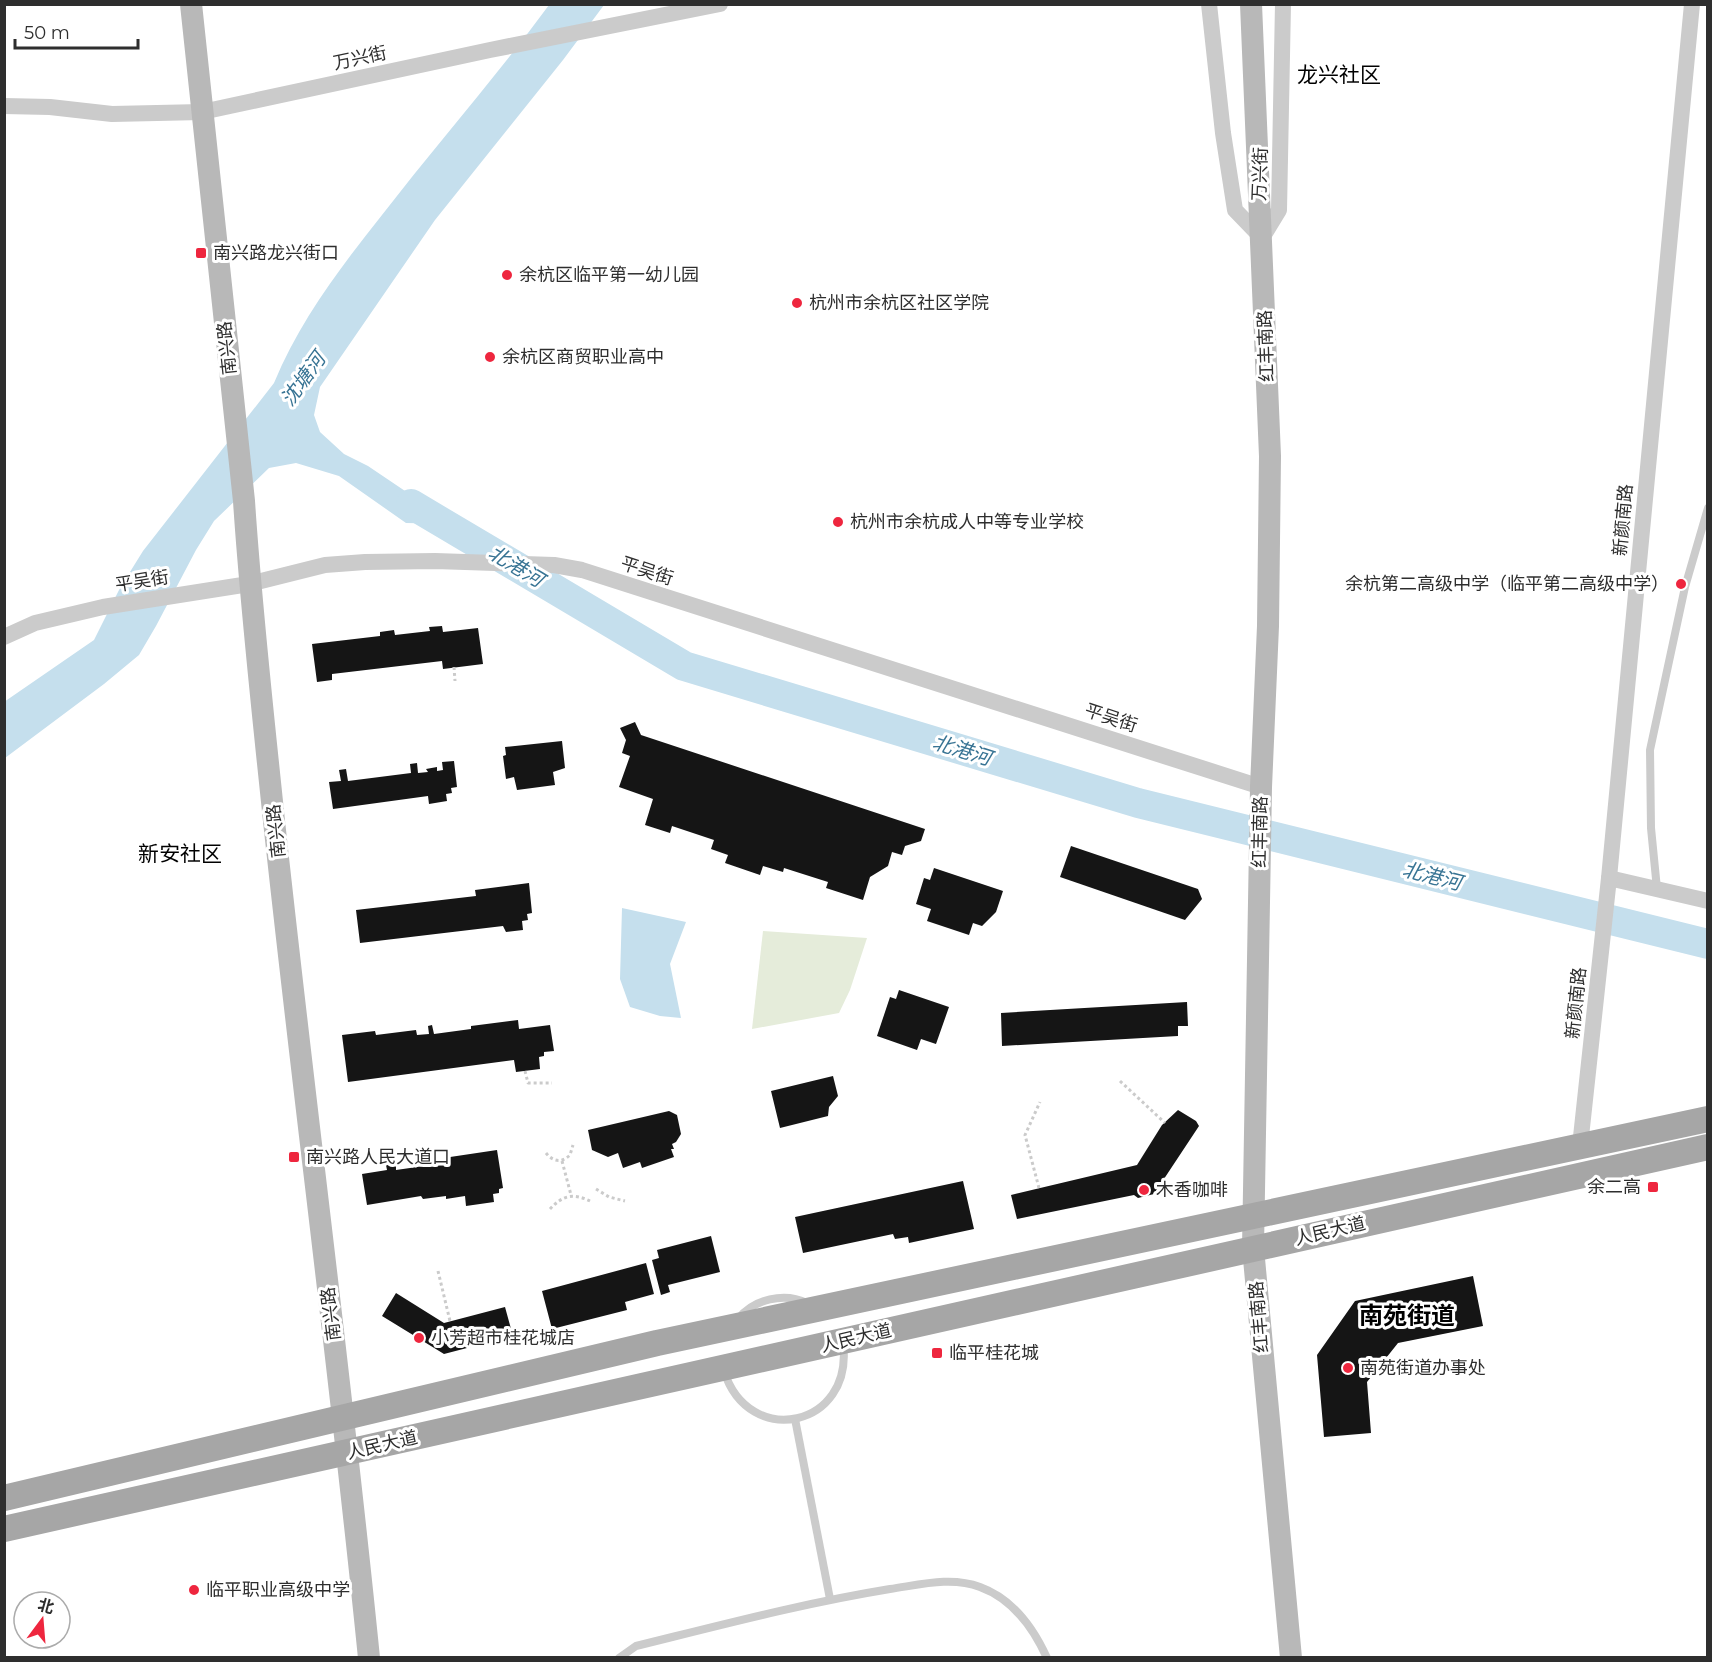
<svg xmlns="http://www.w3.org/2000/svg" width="1712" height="1662" font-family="Montserrat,'Noto Sans SC',sans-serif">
<rect width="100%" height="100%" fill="#fff"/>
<polygon fill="#e5ecda" points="763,931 867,938 850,990 839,1013 752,1029"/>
<g fill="#c5dfed">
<path d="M549,5H604L563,60L435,220L320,387L314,415L320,432L344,454L368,466L454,524L406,523L339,476L296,463L269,468L214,521L196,550L156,626L139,655L104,684L5,758L4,702L94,640L120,588L143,551L274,383C300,320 340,268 382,215C437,144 496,77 549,5Z"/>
<polygon points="622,908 686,922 670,964 681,1018 660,1016 630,1007 620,979"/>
</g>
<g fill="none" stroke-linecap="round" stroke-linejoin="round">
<polyline stroke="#c5dfed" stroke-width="30" points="411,504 684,666 1138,803 1708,944"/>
</g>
<g fill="#151515">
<polygon points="442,626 443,632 478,628 483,664 443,669 442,661 332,674 332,680 317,682 312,644 380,636 380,632 394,630 395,635 430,631 429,627"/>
<polygon points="635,722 641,735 925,829 921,841 905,846 902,855 892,852 888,866 870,877 863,900 826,888 828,882 784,868 783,872 763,866 760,875 725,863 728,855 711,849 714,840 672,826 670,833 645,825 653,799 619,787 630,756 622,753 626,740 620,728"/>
<polygon points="562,741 565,768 553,772 555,785 517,790 514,777 506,779 503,756 506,755 505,747"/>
<polygon points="454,761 457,787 451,788 452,793 446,794 447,801 429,804 428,796 333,809 329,782 341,781 339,770 346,769 348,781 411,773 410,764 417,763 418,773 428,772 426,769 437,767 437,771 443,770 442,762"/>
<polygon points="1071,846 1198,889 1202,899 1185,920 1060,877"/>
<polygon points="934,868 1003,891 996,912 982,926 973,923 969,935 927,921 931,909 916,904 924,878 930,880"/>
<polygon points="529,883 532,913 527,914 528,920 522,921 523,930 506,932 503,926 360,943 356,910 476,896 475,890"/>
<polygon points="899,990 949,1007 936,1044 921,1039 917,1050 877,1036 890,997 896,999"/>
<polygon points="1187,1002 1188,1026 1178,1026 1178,1036 1002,1046 1001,1013"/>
<polygon points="518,1020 519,1029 550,1025 554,1051 544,1052 544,1056 539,1057 540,1069 516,1072 514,1060 348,1082 342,1035 375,1031 376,1035 416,1030 417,1035 429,1034 428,1026 432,1025 434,1034 471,1029 471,1026"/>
<polygon points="833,1076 838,1096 829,1107 828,1116 780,1128 771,1091"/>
<polygon points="1178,1110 1196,1121 1199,1126 1154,1194 1138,1198 1134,1195 1017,1219 1011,1195 1137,1165 1162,1125"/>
<polygon points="669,1111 677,1115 681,1134 676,1142 672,1144 674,1149 671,1149 674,1157 642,1168 640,1162 623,1168 618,1153 608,1157 592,1150 588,1130"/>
<polygon points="497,1150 503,1188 499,1189 499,1193 493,1194 494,1202 466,1206 465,1196 446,1199 446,1196 423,1199 421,1196 367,1205 362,1174 387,1170 386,1165 396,1164 396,1170 431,1165 430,1160"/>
<polygon points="963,1181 974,1229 909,1243 908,1237 895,1239 893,1234 803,1253 795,1217"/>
<polygon points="711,1236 720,1272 668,1285 670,1292 661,1295 652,1260 659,1258 657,1250"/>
<polygon points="646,1263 654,1294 625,1302 627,1310 552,1329 542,1291"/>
<polygon points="1473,1276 1483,1326 1398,1343 1367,1382 1371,1433 1324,1437 1317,1355 1355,1301"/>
<polygon points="396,1293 444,1323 505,1307 513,1336 444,1354 382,1316"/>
</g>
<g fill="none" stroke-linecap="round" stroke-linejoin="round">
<g stroke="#cbcbcb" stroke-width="3" stroke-dasharray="3 3" stroke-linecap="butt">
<polyline points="454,667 455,681"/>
<polyline points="525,1071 528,1083 552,1083"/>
<polyline points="1120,1081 1165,1123"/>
<path d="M546,1153C553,1162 562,1163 570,1155L573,1145"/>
<polyline points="562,1161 571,1195"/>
<polyline points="1039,1188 1025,1135 1040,1102"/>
<polyline points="596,1189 609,1197 625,1201"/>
<path d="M550,1209C563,1195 573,1193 590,1201"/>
<polyline points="438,1271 450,1321"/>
</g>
<g stroke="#cbcbcb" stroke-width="8">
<polyline points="1657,889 1651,828 1650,750 1685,587 1708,508"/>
<path d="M738,1319C754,1299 784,1292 807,1303"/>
<path d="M724,1371C749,1450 854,1427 843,1344"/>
<polyline points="795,1419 830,1599"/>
<path d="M619,1658L636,1646C721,1625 804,1603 890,1589C919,1585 951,1576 980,1587C1013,1599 1033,1627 1047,1658"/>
</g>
<g stroke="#cbcbcb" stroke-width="16">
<polyline points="1209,4 1223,133 1235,210 1262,238 1279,210 1283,4"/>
<polyline points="4,106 50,107 112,114 202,112 490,50 720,4"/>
<polyline points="4,637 35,623 103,607 249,584 325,565 365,562 435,561 554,565 582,570 1261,787"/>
<polyline points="1609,878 1708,901"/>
<polyline points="1580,1146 1609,878 1692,4"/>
</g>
<g stroke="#b8b8b8" stroke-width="22">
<path d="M191,4L244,501C251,608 263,714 274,821C304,1100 341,1378 369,1658"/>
<polyline points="1251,4 1270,456 1268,626 1261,787 1253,1248 1291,1658"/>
</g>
<g stroke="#a6a6a6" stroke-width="26">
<polyline points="4,1498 657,1343 1708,1119"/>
<polyline points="4,1529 1708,1147"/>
</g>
</g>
<g fill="#ee263e" stroke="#fff" stroke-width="2">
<rect x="195" y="247" width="12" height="12" rx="3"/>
<circle cx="507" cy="275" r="6"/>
<circle cx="797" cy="303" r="6"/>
<circle cx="490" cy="357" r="6"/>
<circle cx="838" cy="522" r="6"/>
<circle cx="1681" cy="584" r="6"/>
<rect x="288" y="1151" width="12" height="12" rx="3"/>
<rect x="1647" y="1181" width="12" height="12" rx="3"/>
<circle cx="1144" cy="1190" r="6"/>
<circle cx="419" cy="1338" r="6"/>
<rect x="931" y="1347" width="12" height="12" rx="3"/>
<circle cx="1348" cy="1368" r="6"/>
<circle cx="194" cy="1590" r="6"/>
</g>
<g text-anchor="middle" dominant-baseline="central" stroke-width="6" stroke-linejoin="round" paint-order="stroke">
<g font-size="18" fill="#2e2e2e" stroke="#fff">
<text transform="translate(360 58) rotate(-12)">万兴街</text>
<text transform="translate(1260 174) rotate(-88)">万兴街</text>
<text transform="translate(1266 346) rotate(-92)">红丰南路</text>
<text transform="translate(227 348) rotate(-96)">南兴路</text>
<text transform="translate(1623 520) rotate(-85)">新颜南路</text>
<text transform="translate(647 571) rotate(18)">平吴街</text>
<text transform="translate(142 581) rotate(-9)">平吴街</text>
<text transform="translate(1111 718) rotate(18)">平吴街</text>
<text transform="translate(276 831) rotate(-96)">南兴路</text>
<text transform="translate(1260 832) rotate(-89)">红丰南路</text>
<text transform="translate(1576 1003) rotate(-84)">新颜南路</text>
<text transform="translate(1330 1231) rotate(-13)">人民大道</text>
<text transform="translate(331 1314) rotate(-97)">南兴路</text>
<text transform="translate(1259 1317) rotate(-95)">红丰南路</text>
<text transform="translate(856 1338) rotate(-13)">人民大道</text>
<text transform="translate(382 1445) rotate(-13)">人民大道</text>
</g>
<g font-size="18" fill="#2e2e2e" stroke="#fff" text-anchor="start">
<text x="213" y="253">南兴路龙兴街口</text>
<text x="519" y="275">余杭区临平第一幼儿园</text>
<text x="809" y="303">杭州市余杭区社区学院</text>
<text x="502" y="357">余杭区商贸职业高中</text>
<text x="850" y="522">杭州市余杭成人中等专业学校</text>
<text x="1669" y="584" text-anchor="end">余杭第二高级中学（临平第二高级中学）</text>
<text x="306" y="1157">南兴路人民大道口</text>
<text x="1641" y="1187" text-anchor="end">余二高</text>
<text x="1156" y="1190">木香咖啡</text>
<text x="431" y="1338">小芳超市桂花城店</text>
<text x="949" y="1353">临平桂花城</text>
<text x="1360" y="1368">南苑街道办事处</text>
<text x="206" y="1590">临平职业高级中学</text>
</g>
<g font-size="20" font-style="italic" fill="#387494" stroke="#fff">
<text transform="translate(303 379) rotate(-54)">沈塘河</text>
<text transform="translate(516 566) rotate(31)">北港河</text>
<text transform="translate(962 750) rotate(17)">北港河</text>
<text transform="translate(1432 876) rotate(14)">北港河</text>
</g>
<g font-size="21" fill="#000" stroke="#fff">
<text x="1339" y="74">龙兴社区</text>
<text x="180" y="853">新安社区</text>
</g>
<g font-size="24" font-weight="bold" fill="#000" stroke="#fff">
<text x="1407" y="1315">南苑街道</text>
</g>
</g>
<rect width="1712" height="1662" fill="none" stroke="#2e2e2e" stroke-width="12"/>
<g transform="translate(42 1620) rotate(16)"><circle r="28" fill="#ffffff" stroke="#ababab" stroke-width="1.5"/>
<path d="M0-4.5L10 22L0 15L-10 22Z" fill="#ee263e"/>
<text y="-9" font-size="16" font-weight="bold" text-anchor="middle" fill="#2e2e2e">北</text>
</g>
<path d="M15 39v9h123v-9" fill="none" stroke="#2e2e2e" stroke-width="3"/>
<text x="24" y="39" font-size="18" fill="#2e2e2e" stroke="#ffffff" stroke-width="4.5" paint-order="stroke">50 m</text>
</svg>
